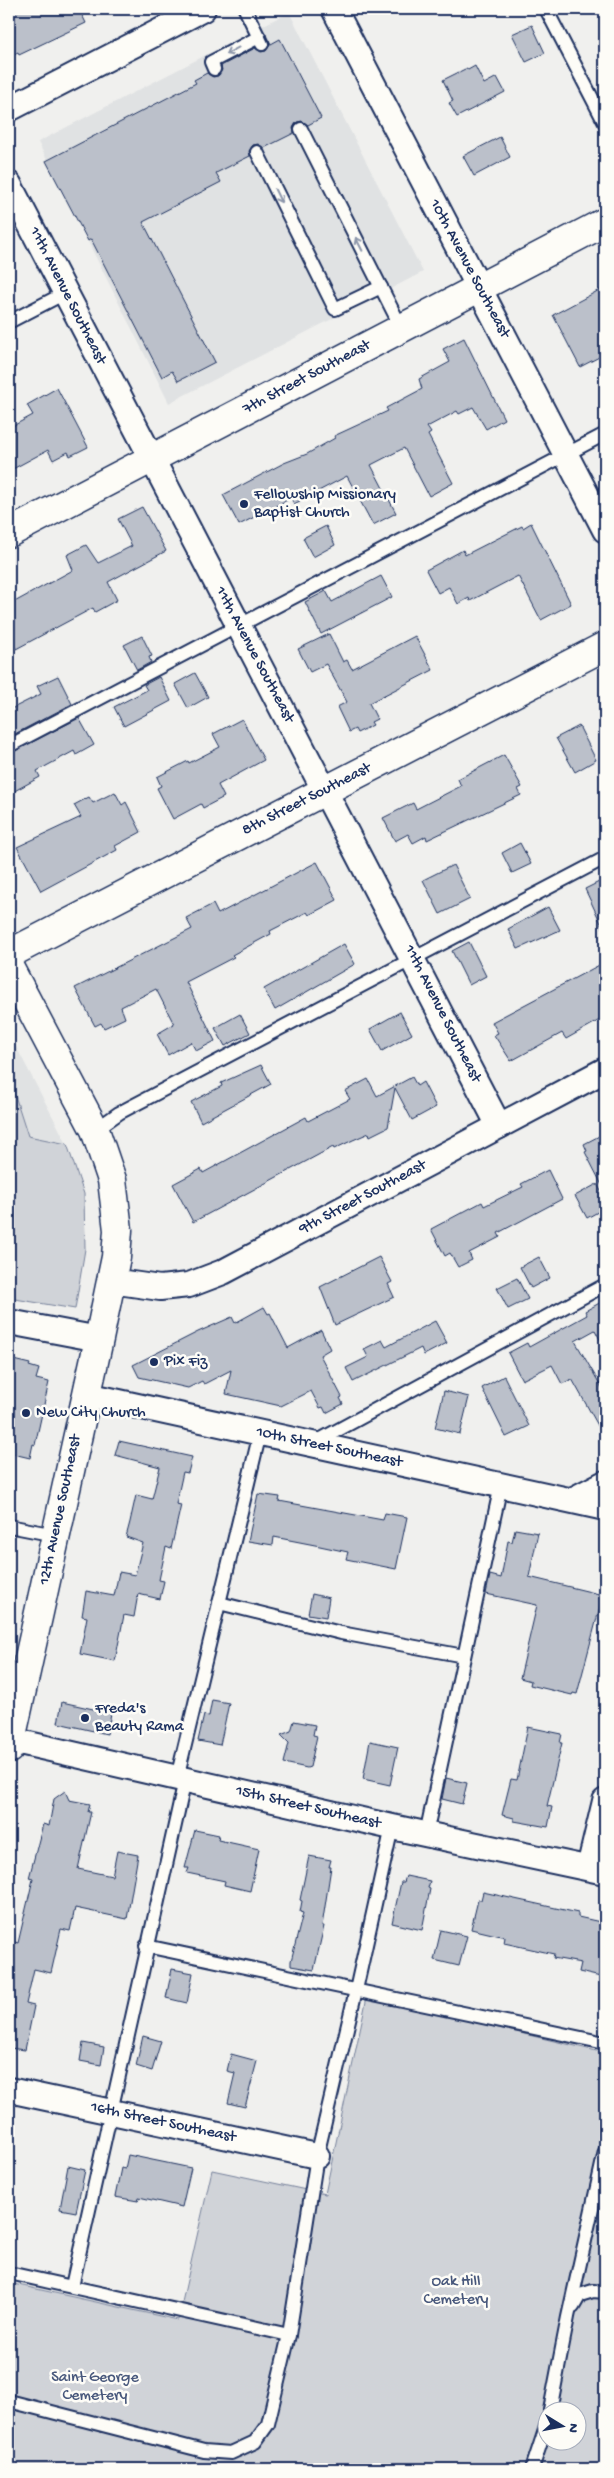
<svg xmlns="http://www.w3.org/2000/svg" width="614" height="2478" font-family="'Gochi Hand',sans-serif">
<rect width="100%" height="100%" fill="#f0f0ee"/>
<filter id="ink" filterUnits="userSpaceOnUse"><feTurbulence type="fractalNoise" baseFrequency=".02" numOctaves="2"/><feDisplacementMap in="SourceGraphic" scale="10" xChannelSelector="R" yChannelSelector="G"/><feConvolveMatrix kernelMatrix="1 2 1 2 8 2 1 2 1" color-interpolation-filters="sRGB"/></filter>
<g filter="url(#ink)">
<g fill="#e0e2e3">
<polygon points="289,12 423,272 169,403 38,142"/>
<polygon points="9,1033 67,1144 9,1133"/>
</g>
<g fill="#d0d3d8" stroke="#76819b" fill-rule="evenodd">
<polygon points="9,1077 28,1136 67,1144 84,1194 85,1249 75,1309 9,1298"/>
<path d="M367,1997L605,2053V2469H9V2283L178,2320L212,2170L325,2194ZM546,2410H576V2440H546Z"/>
</g>
<g fill="#bbc0ca" stroke="#1b2f5e">
<polygon points="9,9 79,9 86,23 19,55 18,52 9,57"/>
<polygon points="532,25 545,53 526,62 512,34"/>
<polygon points="280,39 321,118 308,125 302,121 297,122 293,128 294,133 264,148 258,144 253,145 249,151 250,156 216,173 221,182 143,222 215,362 178,381 172,371 162,377 91,239 88,241 46,161 196,83 194,80 207,73 213,77 218,76 222,70 221,66 255,48 261,52 266,51 270,45 269,40 271,44"/>
<polygon points="475,66 484,84 497,77 505,92 457,117 449,103 453,101 443,80 467,68 468,70"/>
<polygon points="500,137 510,157 474,176 463,156"/>
<polygon points="605,287 605,354 580,367 553,315"/>
<polygon points="464,338 504,419 486,429 473,407 459,414 457,411 427,427 431,433 428,435 453,483 429,496 404,448 371,465 396,513 373,525 347,476 294,504 291,498 239,525 223,495 284,463 307,454 335,438 334,436 388,411 386,408 422,389 419,379 450,362 443,349"/>
<polygon points="57,388 88,447 70,456 68,452 53,460 48,450 9,471 9,428 33,415 27,405"/>
<polygon points="142,507 166,551 108,582 117,600 95,612 93,608 16,649 9,635 9,605 73,570 67,555 86,545 98,563 132,546 118,519"/>
<polygon points="531,523 571,604 541,620 518,576 470,601 469,598 458,604 449,587 438,593 426,570 463,550 465,555 522,526 523,528"/>
<polygon points="326,526 335,545 313,557 303,538"/>
<polygon points="381,576 392,597 321,634 305,602 326,591 332,602"/>
<polygon points="329,634 343,662 347,660 352,669 415,636 433,670 369,703 377,719 371,722 373,725 357,733 355,729 349,732 337,707 347,702 326,664 310,672 298,649"/>
<polygon points="142,636 152,656 149,657 151,662 137,670 124,645"/>
<polygon points="195,673 208,697 188,708 175,684"/>
<polygon points="58,676 72,704 9,737 9,710 41,694 37,686"/>
<polygon points="159,677 171,701 124,726 114,707 147,690 144,685"/>
<polygon points="79,718 94,745 76,755 74,751 37,771 40,777 9,794 9,754"/>
<polygon points="242,719 264,760 218,785 224,797 203,808 201,804 173,819 157,788 161,786 157,777 188,761 189,763 220,747 213,734"/>
<polygon points="579,726 596,760 575,772 556,738"/>
<polygon points="504,755 522,787 518,789 521,795 427,840 426,836 413,843 408,834 395,841 383,818 413,803 416,809 461,786 458,779"/>
<polygon points="115,792 122,805 126,802 141,832 115,846 117,850 41,891 17,847 81,817 74,805 89,797 93,803"/>
<polygon points="520,843 531,864 512,873 502,853"/>
<polygon points="317,862 337,900 309,915 307,912 270,931 271,934 232,955 234,957 186,982 215,1041 196,1051 191,1042 168,1055 157,1034 174,1024 156,989 121,1007 125,1018 104,1028 101,1023 95,1026 75,988 192,929 186,918 213,904 218,914"/>
<polygon points="453,865 470,899 440,914 423,880"/>
<polygon points="605,879 605,932 585,889"/>
<polygon points="548,907 560,930 518,949 508,929"/>
<polygon points="469,942 486,976 469,985 452,951"/>
<polygon points="344,944 355,964 275,1010 264,989"/>
<polygon points="605,962 605,1017 566,1039 562,1033 511,1061 494,1035 498,1033 492,1022"/>
<polygon points="400,1012 412,1034 382,1051 370,1029"/>
<polygon points="240,1014 250,1033 225,1046 215,1028"/>
<polygon points="261,1065 271,1084 201,1122 191,1102 222,1086 221,1083"/>
<polygon points="412,1077 417,1086 423,1082 436,1107 412,1120 395,1088 388,1127 370,1136 369,1133 353,1140 334,1149 333,1147 193,1222 173,1184 201,1169 203,1173 306,1117 308,1121 350,1099 345,1091 368,1079 377,1096"/>
<polygon points="605,1133 605,1191 585,1152 587,1151 584,1144"/>
<polygon points="548,1170 562,1199 498,1233 500,1237 469,1253 472,1260 458,1267 450,1253 445,1256 431,1229 482,1202 484,1206 523,1187 521,1184"/>
<polygon points="597,1184 605,1198 605,1208 587,1218 575,1196"/>
<polygon points="379,1257 392,1282 388,1284 394,1297 335,1325 320,1287"/>
<polygon points="539,1257 550,1278 531,1288 520,1267"/>
<polygon points="517,1278 528,1299 508,1309 497,1288"/>
<polygon points="605,1300 605,1349 595,1330 575,1341 605,1393 605,1438 572,1379 562,1384 552,1365 522,1380 508,1353 527,1343 529,1347 587,1315 585,1311"/>
<polygon points="264,1307 268,1314 270,1313 288,1348 321,1330 330,1349 320,1355 342,1397 340,1398 343,1404 326,1413 323,1407 320,1408 311,1391 281,1406 226,1394 231,1370 204,1384 202,1381 188,1388 139,1377 133,1365 198,1332 232,1317 235,1323"/>
<polygon points="435,1321 447,1343 424,1355 421,1348 353,1382 346,1368 368,1357 364,1349 382,1340 386,1347"/>
<polygon points="9,1359 30,1364 29,1366 39,1369 36,1379 49,1382 35,1445 33,1444 30,1458 9,1453"/>
<polygon points="504,1376 529,1426 506,1437 482,1388"/>
<polygon points="444,1391 469,1397 460,1434 435,1428"/>
<polygon points="119,1441 192,1457 188,1473 183,1472 176,1504 181,1505 171,1549 166,1547 159,1580 164,1581 160,1599 138,1594 134,1617 124,1615 115,1661 80,1654 87,1617 82,1616 86,1591 114,1596 119,1572 135,1575 143,1543 126,1537 130,1522 136,1495 152,1499 160,1467 115,1455"/>
<polygon points="258,1494 280,1497 279,1501 383,1520 385,1513 407,1517 396,1569 346,1559 348,1552 315,1545 274,1537 273,1545 248,1541"/>
<polygon points="515,1529 538,1533 529,1577 603,1595 577,1694 573,1693 572,1695 530,1685 531,1681 520,1678 537,1605 486,1594 490,1575 501,1578 508,1541 512,1542"/>
<polygon points="312,1594 329,1598 326,1617 308,1614"/>
<polygon points="212,1700 229,1703 220,1745 198,1741 204,1715 209,1716"/>
<polygon points="62,1702 111,1713 107,1734 58,1723"/>
<polygon points="294,1721 315,1725 313,1735 317,1736 310,1767 307,1768 284,1763 289,1743 281,1735 291,1731"/>
<polygon points="528,1727 562,1734 560,1743 562,1743 547,1806 552,1807 548,1827 514,1821 514,1818 502,1815 511,1779 517,1780"/>
<polygon points="370,1741 398,1747 390,1785 363,1779"/>
<polygon points="446,1778 467,1783 462,1804 442,1799"/>
<polygon points="65,1791 69,1800 90,1804 88,1812 91,1812 78,1869 112,1876 117,1851 138,1855 127,1919 75,1908 70,1931 61,1929 51,1973 34,1969 26,2004 34,2006 25,2050 9,2048 9,1954 12,1941 18,1943 33,1879 29,1878 43,1824 49,1826 54,1799"/>
<polygon points="195,1830 219,1835 218,1840 259,1849 250,1891 224,1885 225,1881 187,1873 189,1868 185,1868"/>
<polygon points="309,1856 331,1860 329,1867 331,1867 322,1926 324,1926 314,1970 291,1966 291,1961 303,1913 300,1912 302,1901 300,1900"/>
<polygon points="406,1876 430,1881 428,1888 430,1889 422,1930 392,1923 401,1882 404,1882"/>
<polygon points="483,1892 578,1913 578,1917 605,1923 605,1978 579,1972 581,1963 553,1958 554,1954 504,1943 505,1937 471,1929 478,1900 481,1900"/>
<polygon points="441,1930 467,1936 459,1966 434,1960"/>
<polygon points="172,1969 193,1973 187,2003 166,1998"/>
<polygon points="143,2036 161,2041 152,2071 136,2066"/>
<polygon points="83,2043 104,2047 101,2065 80,2061"/>
<polygon points="231,2054 257,2061 245,2107 228,2103 235,2073 227,2071"/>
<polygon points="128,2155 191,2168 182,2207 139,2197 138,2201 115,2197 121,2168 125,2169"/>
<polygon points="68,2166 85,2170 76,2212 60,2209"/>
</g>
<g fill="none" stroke-linecap="round" stroke-linejoin="round">
<g stroke="#1b2f5e" stroke-width="16">
<g id="lane">
<polyline points="245,9 262,44"/>
<polyline points="546,9 605,123"/>
<polyline points="214,69 211,62 259,37"/>
<polyline points="301,129 402,329"/>
<polyline points="257,152 335,309 381,287"/>
<polyline points="9,322 65,293"/>
<polyline points="9,746 605,434"/>
<polyline points="95,1130 119,1113 605,858"/>
<polyline points="314,1443 605,1285"/>
<polyline points="9,1526 55,1535"/>
<polyline points="219,1603 341,1633 464,1656"/>
<polyline points="177,1778 260,1433"/>
<polyline points="426,1834 501,1485"/>
<polyline points="146,1946 605,2043"/>
<polyline points="9,2273 289,2335"/>
<polyline points="72,2286 185,1780"/>
<polyline points="573,2307 580,2295 593,2291 605,2292"/>
<polyline points="9,2401 204,2451 231,2453 255,2442 268,2424 289,2335 317,2156 356,1990 392,1827"/>
<polyline points="550,2410 568,2317 605,2151"/>
<polyline points="532,2469 546,2427"/>
</g>
</g>
<g stroke="#1b2f5e" stroke-width="28">
<g id="street">
<polyline points="334,9 605,530"/>
<polyline points="9,109 203,9"/>
<polyline points="9,184 499,1126"/>
<polyline points="111,1281 160,1288 189,1285 223,1272 605,1070"/>
<polyline points="9,1322 99,1339"/>
<polyline points="87,1395 605,1508"/>
<polyline points="572,1500 605,1483"/>
<polyline points="11,1740 392,1827 605,1872"/>
<polyline points="589,1868 605,1801"/>
<polyline points="9,2090 317,2156"/>
</g>
</g>
<g stroke="#1b2f5e" stroke-width="31">
<g id="secondary">
<polyline points="9,533 605,222"/>
<polyline points="9,954 605,646"/>
<polyline points="9,967 95,1130 112,1180 118,1230 116,1257 99,1339 9,1749"/>
</g>
</g>
<use href="#lane" stroke="#fdfcf7" stroke-width="12"/>
<use href="#street" stroke="#fdfcf7" stroke-width="24"/>
<use href="#secondary" stroke="#fdfcf7" stroke-width="28"/>
</g>
<defs><path id="oneway-shaft" d="M-6 0H5M1.5-3L5.5 0L1.5 3" fill="none" stroke-width="1.6" stroke-linecap="round" stroke-linejoin="round" transform="scale(1.25)"/></defs>
<g stroke="#8c96aa">
<use href="#oneway-shaft" transform="translate(232 51) rotate(152)"/>
<use href="#oneway-shaft" transform="translate(278 196) rotate(64)"/>
<use href="#oneway-shaft" transform="translate(359 244) rotate(-117)"/>
</g>
</g>
<g fill="#1b2f5e" stroke="#fdfcf7" stroke-width="2">
<circle cx="244" cy="504" r="5"/>
<circle cx="154" cy="1362" r="5"/>
<circle cx="26" cy="1413" r="5"/>
<circle cx="85" cy="1718" r="5"/>
</g>
<g text-anchor="middle" dominant-baseline="central" stroke-width="5" stroke-linejoin="round" paint-order="stroke">
<g font-size="16" fill="#1b2f5e" stroke="#fdfcf7">
<text transform="translate(469 269) rotate(62)">10th Avenue Southeast</text>
<text transform="translate(67 296) rotate(63)">11th Avenue Southeast</text>
<text transform="translate(307 378) rotate(-28)">7th Street Southeast</text>
<text transform="translate(254 655) rotate(62)">11th Avenue Southeast</text>
<text transform="translate(307 800) rotate(-27)">8th Street Southeast</text>
<text transform="translate(442 1014) rotate(63)">11th Avenue Southeast</text>
<text transform="translate(363 1198) rotate(-28)">9th Street Southeast</text>
<text transform="translate(329 1448) rotate(12)">10th Street Southeast</text>
<text transform="translate(61 1510) rotate(-78)">12th Avenue Southeast</text>
<text transform="translate(308 1808) rotate(13)">15th Street Southeast</text>
<text transform="translate(163 2123) rotate(12)">16th Street Southeast</text>
</g>
<g font-size="16" fill="#1b2f5e" stroke="#fdfcf7" text-anchor="start">
<text x="254" y="495">Fellowship Missionary<tspan x="254" dy="18">Baptist Church</tspan></text>
<text x="164" y="1362">Pix Fiz</text>
<text x="36" y="1413">New City Church</text>
<text x="95" y="1709">Freda's<tspan x="95" dy="18">Beauty Rama</tspan></text>
</g>
<g font-size="16" fill="#48587c" stroke="#fdfcf7">
<text x="456" y="2282">Oak Hill<tspan x="456" dy="18">Cemetery</tspan></text>
<text x="95" y="2378">Saint George<tspan x="95" dy="18">Cemetery</tspan></text>
</g>
</g>
<rect width="614" height="2478" fill="none" stroke="#fdfcf7" stroke-width="30"/>
<rect x="15" y="15" width="584" height="2448" fill="none" stroke="#1b2f5e" stroke-width="2" filter="url(#ink)"/>
<g transform="translate(562 2426) rotate(100)"><circle r="24" fill="#fdfcf7" stroke="#a3aaba"/>
<path d="M0-4L9 19L0 12L-9 19Z" fill="#1b2f5e"/>
<text y="-8" font-size="14" font-weight="bold" text-anchor="middle" fill="#1b2f5e">N</text>
</g>
</svg>
